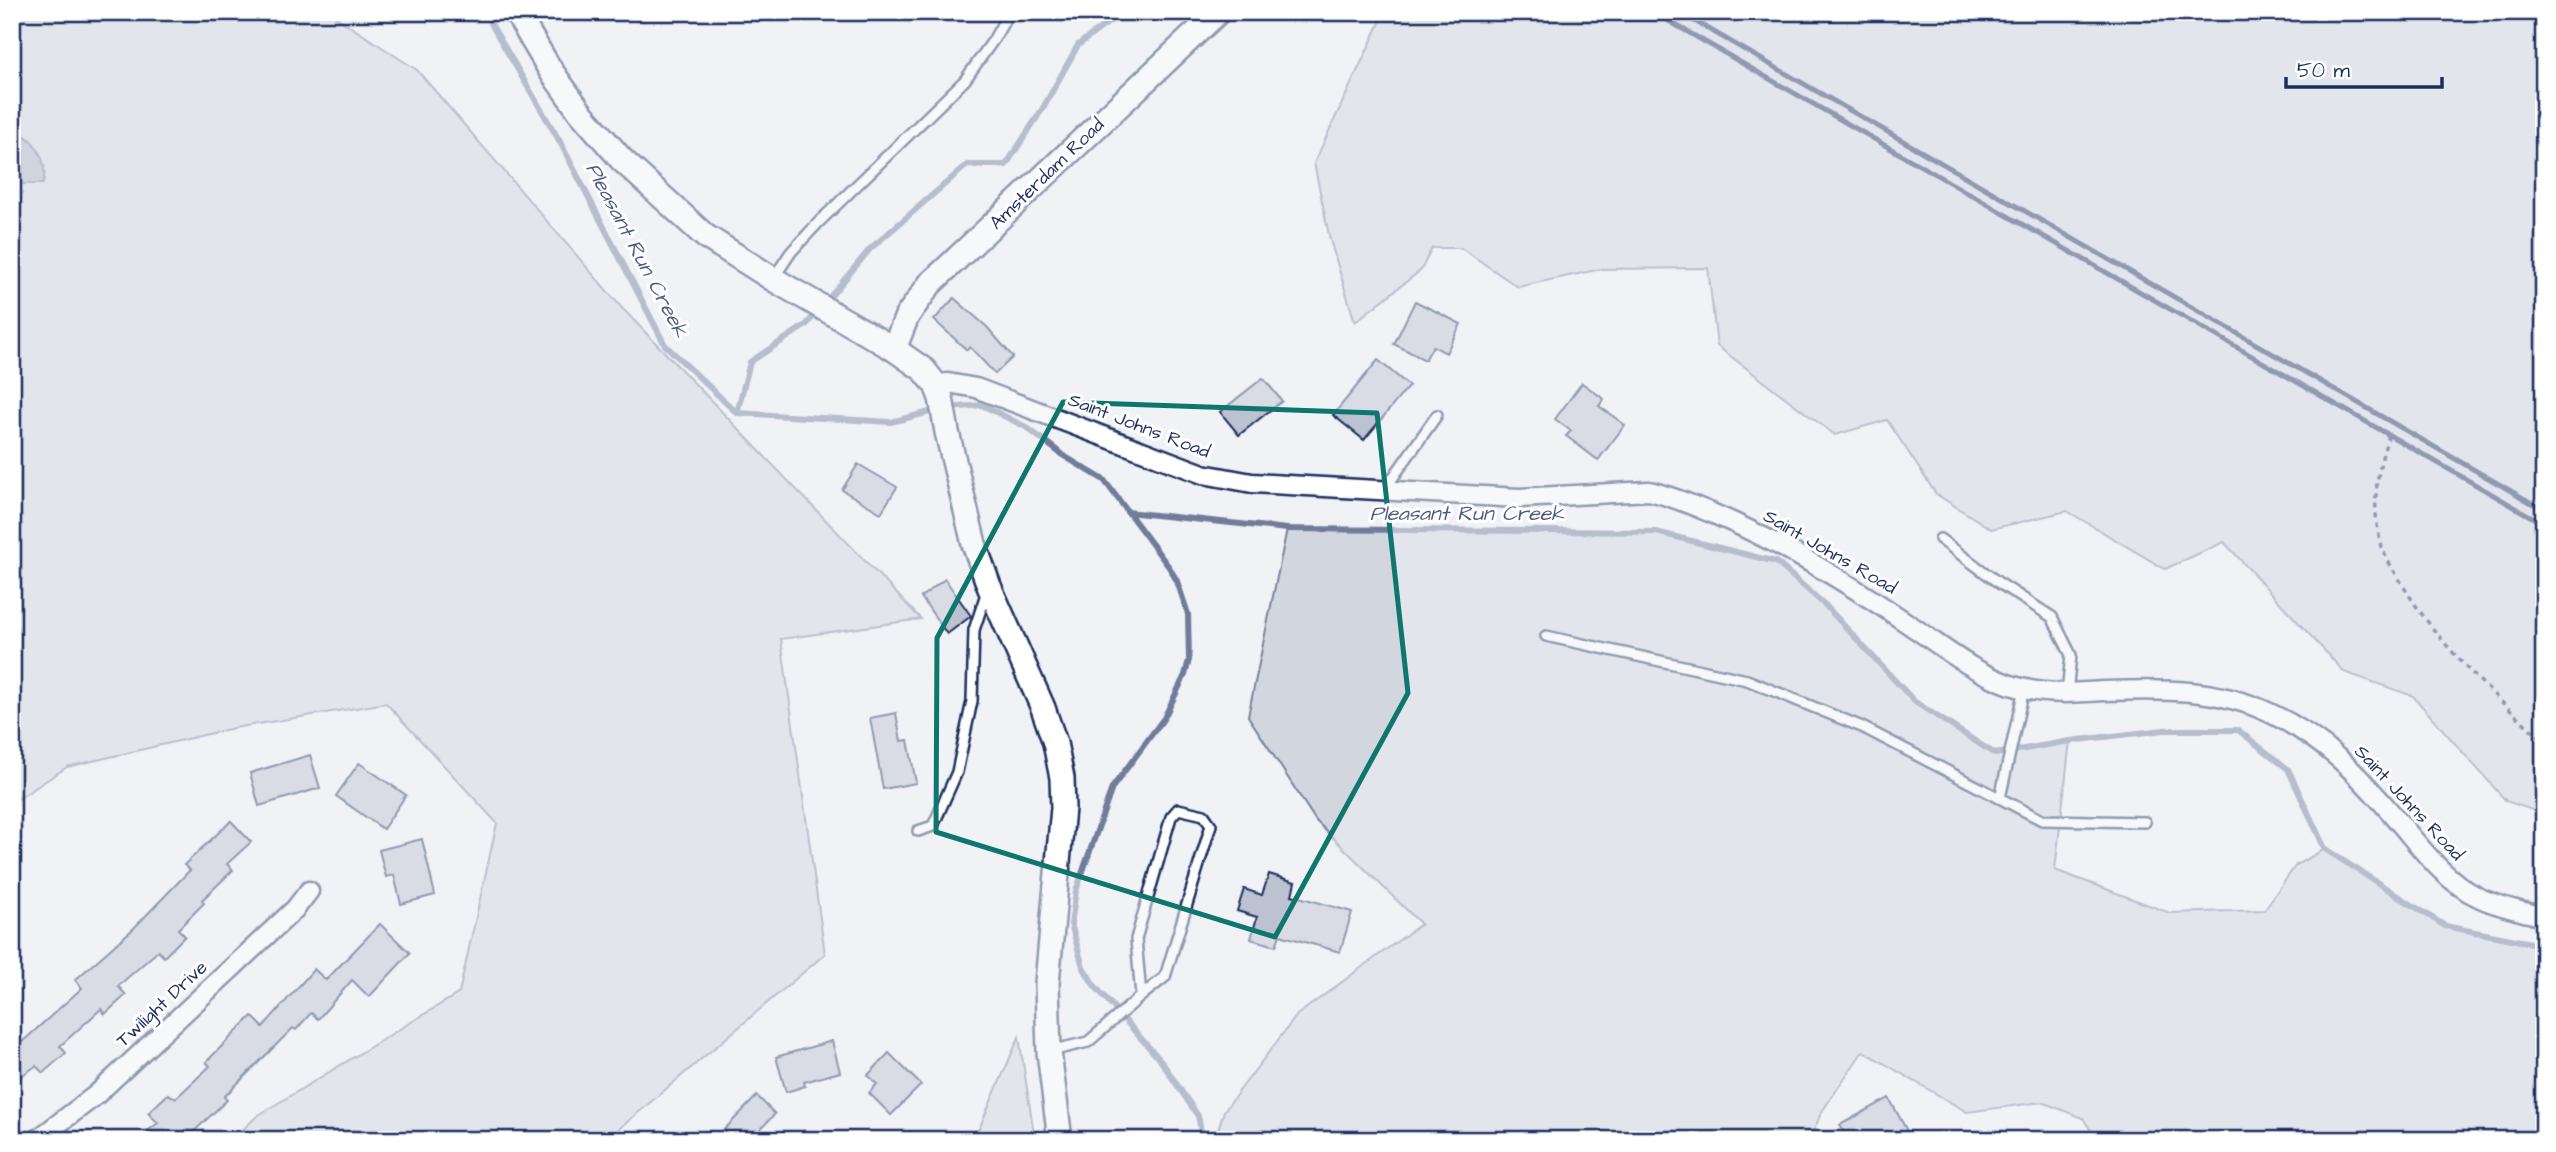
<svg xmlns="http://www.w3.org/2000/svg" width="2556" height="1152" font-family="'Architects Daughter',sans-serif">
<rect width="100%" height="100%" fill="#f1f2f5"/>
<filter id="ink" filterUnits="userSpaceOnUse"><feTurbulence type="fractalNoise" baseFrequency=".0143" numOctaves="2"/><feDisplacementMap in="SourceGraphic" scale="14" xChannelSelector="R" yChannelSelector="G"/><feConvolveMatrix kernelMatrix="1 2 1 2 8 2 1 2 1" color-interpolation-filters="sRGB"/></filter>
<g filter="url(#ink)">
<g fill="#d2d6df" stroke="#76829e" stroke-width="2">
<polygon points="12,12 328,12 417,70 621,307 921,619 781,639 825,954 606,1140 232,1140 257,1116 459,993 497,823 386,703 234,728 67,767 12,803"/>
<polygon points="1385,12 2544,12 2544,814 2506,801 2413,696 2344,672 2224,542 2165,569 2067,511 1991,529 1936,494 1887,420 1835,435 1717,346 1708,268 1601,269 1518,287 1461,248 1432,248 1421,270 1355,322 1330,240 1314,163"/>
<polygon points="1287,529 1656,532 1776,562 1825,605 1915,702 1995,754 2070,741 2055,870 2170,913 2264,910 2296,865 2325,849 2445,926 2531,943 2544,950 2544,1140 2097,1140 2083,1118 2042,1102 1967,1112 1863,1051 1821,1113 1810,1140 1215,1140 1224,1111 1297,1015 1421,924 1316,821 1248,716"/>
<polygon points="1019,1037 1035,1140 974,1140"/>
</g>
<path fill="#a8b0c2" stroke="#707c9a" stroke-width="2" d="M12,129C35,137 49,160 43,184H12Z"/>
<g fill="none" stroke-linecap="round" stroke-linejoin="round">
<g stroke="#707c9a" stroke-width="6">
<polyline points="484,12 559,140 665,345 737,413 891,422 938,410"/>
<polyline points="825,303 870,249 967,165 1006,165 1043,108 1078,45 1122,12"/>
<polyline points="949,408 982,405 1026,427 1064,456 1104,480 1169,567 1177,581 1188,614 1189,660 1185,675 1164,718 1112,788 1076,891 1071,924 1083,967 1094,985 1161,1061 1198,1116 1203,1140"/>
<polyline points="737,413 750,362 806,325 818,311"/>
<polyline points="1127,512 1287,529 1656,532 1776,562 1825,605 1915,702 1995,754 2070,741 2164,730 2238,730 2288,769 2325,849 2445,926 2531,943 2544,950"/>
</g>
</g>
<g fill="#bcc2d0" stroke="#1b2f5e" stroke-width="2">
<polygon points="954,298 987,327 1013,357 995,374 970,347 967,350 934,320"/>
<polygon points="1415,301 1461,324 1446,353 1433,346 1425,360 1394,344"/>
<polygon points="1378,360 1409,386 1364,440 1333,415"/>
<polygon points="1263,378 1282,401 1239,435 1220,412"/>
<polygon points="1582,383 1604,399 1599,406 1625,425 1598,460 1566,436 1571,431 1555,419"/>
<polygon points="858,464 897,487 881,513 842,490"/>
<polygon points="945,579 971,616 947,634 921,597"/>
<polygon points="896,713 901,741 908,740 916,783 883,789 870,718"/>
<polygon points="310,755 320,788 259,806 250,773"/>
<polygon points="359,763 406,795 383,829 336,796"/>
<polygon points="231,821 251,842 227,864 233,870 202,900 204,903 178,929 185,936 164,957 158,951 118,986 126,995 105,1014 101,1009 60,1046 66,1053 43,1073 36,1066 12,1082 12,1051 82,988 75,980 134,928 190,870 184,865"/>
<polygon points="422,839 435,895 401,904 394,875 386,877 379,850"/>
<polygon points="1269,874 1295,882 1292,895 1352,912 1340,952 1280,935 1276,946 1251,939 1257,917 1237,911 1244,889 1262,895"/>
<polygon points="380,924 410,953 369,997 352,980 318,1019 311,1013 296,1030 293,1028 224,1097 227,1100 185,1140 136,1140 158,1123 148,1113 168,1094 176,1098 210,1066 206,1062 252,1016 263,1027 314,969 326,980"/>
<polygon points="832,1041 840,1072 804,1082 805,1086 786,1092 776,1057"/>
<polygon points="889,1053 921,1085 891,1115 869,1093 877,1084 868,1075"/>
<polygon points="757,1096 775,1114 750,1140 714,1140"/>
<polygon points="1889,1098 1912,1140 1848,1140 1840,1125"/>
</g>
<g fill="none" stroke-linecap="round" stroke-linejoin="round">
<g stroke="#1b2f5e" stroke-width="14">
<g id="service">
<polyline points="773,279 791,252 819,222 965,80 994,39 1009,12"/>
<polyline points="1385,489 1437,415"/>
<polyline points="1940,539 1999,583 2052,617 2071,655 2067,693"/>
<polyline points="1546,636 1747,680 1862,727 2042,820 2145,822"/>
<polyline points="2000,798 2024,689"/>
<polygon points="1178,809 1204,815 1211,825 1165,977 1141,996 1136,939 1171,817"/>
<polyline points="918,831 933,826 957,772 972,701 974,630 987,591"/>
<polyline points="1050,1051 1088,1042 1141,996"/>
</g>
</g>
<g stroke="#1b2f5e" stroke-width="23">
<g id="minor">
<path d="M936,385L948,383L976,388L1203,474L1252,483L1519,498L1649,491C1672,496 1692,505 1714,514C1782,543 1845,581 1907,623C1943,647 1978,677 2021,688C2049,695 2076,693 2105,691C2162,689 2218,688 2270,713C2325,739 2360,776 2398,821C2422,849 2445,881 2478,897C2498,907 2522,911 2544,917"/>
<polyline points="37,1140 96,1095 295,909 309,891"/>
</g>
</g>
<g stroke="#1b2f5e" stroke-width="28">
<g id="tertiary">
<polyline points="516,12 551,71 581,113 622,160 705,236 773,279 894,349 924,370 936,385 941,398 947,432 974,544 989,586 1043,708 1055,743 1062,778 1063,808 1047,983 1049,1052 1060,1140"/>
<polyline points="894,349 907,316 930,284 1218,12"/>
</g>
</g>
<path stroke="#1b2f5e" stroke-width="3.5" stroke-dasharray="5 5" stroke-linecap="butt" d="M2389,435C2376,471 2370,512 2383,550C2387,561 2395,572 2401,582C2437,644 2491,693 2544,741"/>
<use href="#service" stroke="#fff" stroke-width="9"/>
<use href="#minor" stroke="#fff" stroke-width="18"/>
<use href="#tertiary" stroke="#fff" stroke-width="23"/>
<g stroke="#1b2f5e" stroke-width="5">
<polyline points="1653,12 2544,524"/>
<polyline points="1679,12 2544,510"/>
</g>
</g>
</g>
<path d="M0 0H2556V1152H0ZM1063,402L1377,413L1408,693L1275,937L936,832L937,638Z" fill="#f1f2f5" fill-opacity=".55" fill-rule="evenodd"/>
<path fill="none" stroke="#0f766e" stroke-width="5" stroke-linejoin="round" d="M1063,402L1377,413L1408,693L1275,937L936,832L937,638Z"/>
<g text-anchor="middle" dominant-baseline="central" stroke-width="6" stroke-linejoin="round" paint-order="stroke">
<g font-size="19" fill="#1b2f5e" stroke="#fff">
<text transform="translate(1047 174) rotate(-44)">Amsterdam Road</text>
<text transform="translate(1139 426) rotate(21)">Saint Johns Road</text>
<text transform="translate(1830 552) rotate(30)">Saint Johns Road</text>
<text transform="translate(2409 803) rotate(47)">Saint Johns Road</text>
<text transform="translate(162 1004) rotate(-43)">Twilight Drive</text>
</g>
<g font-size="21" font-style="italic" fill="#4c5c81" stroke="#fff">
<text transform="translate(637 250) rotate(62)">Pleasant Run Creek</text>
<text x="1467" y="513">Pleasant Run Creek</text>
</g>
</g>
<rect width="2556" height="1152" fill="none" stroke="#fff" stroke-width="42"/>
<rect x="21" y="21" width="2514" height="1110" fill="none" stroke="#1b2f5e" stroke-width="2.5" filter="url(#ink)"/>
<path d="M2286 77v10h156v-10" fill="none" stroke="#1b2f5e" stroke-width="3.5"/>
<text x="2297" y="77" font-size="21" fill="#1b2f5e" stroke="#ffffff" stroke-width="5" paint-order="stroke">50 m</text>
</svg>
